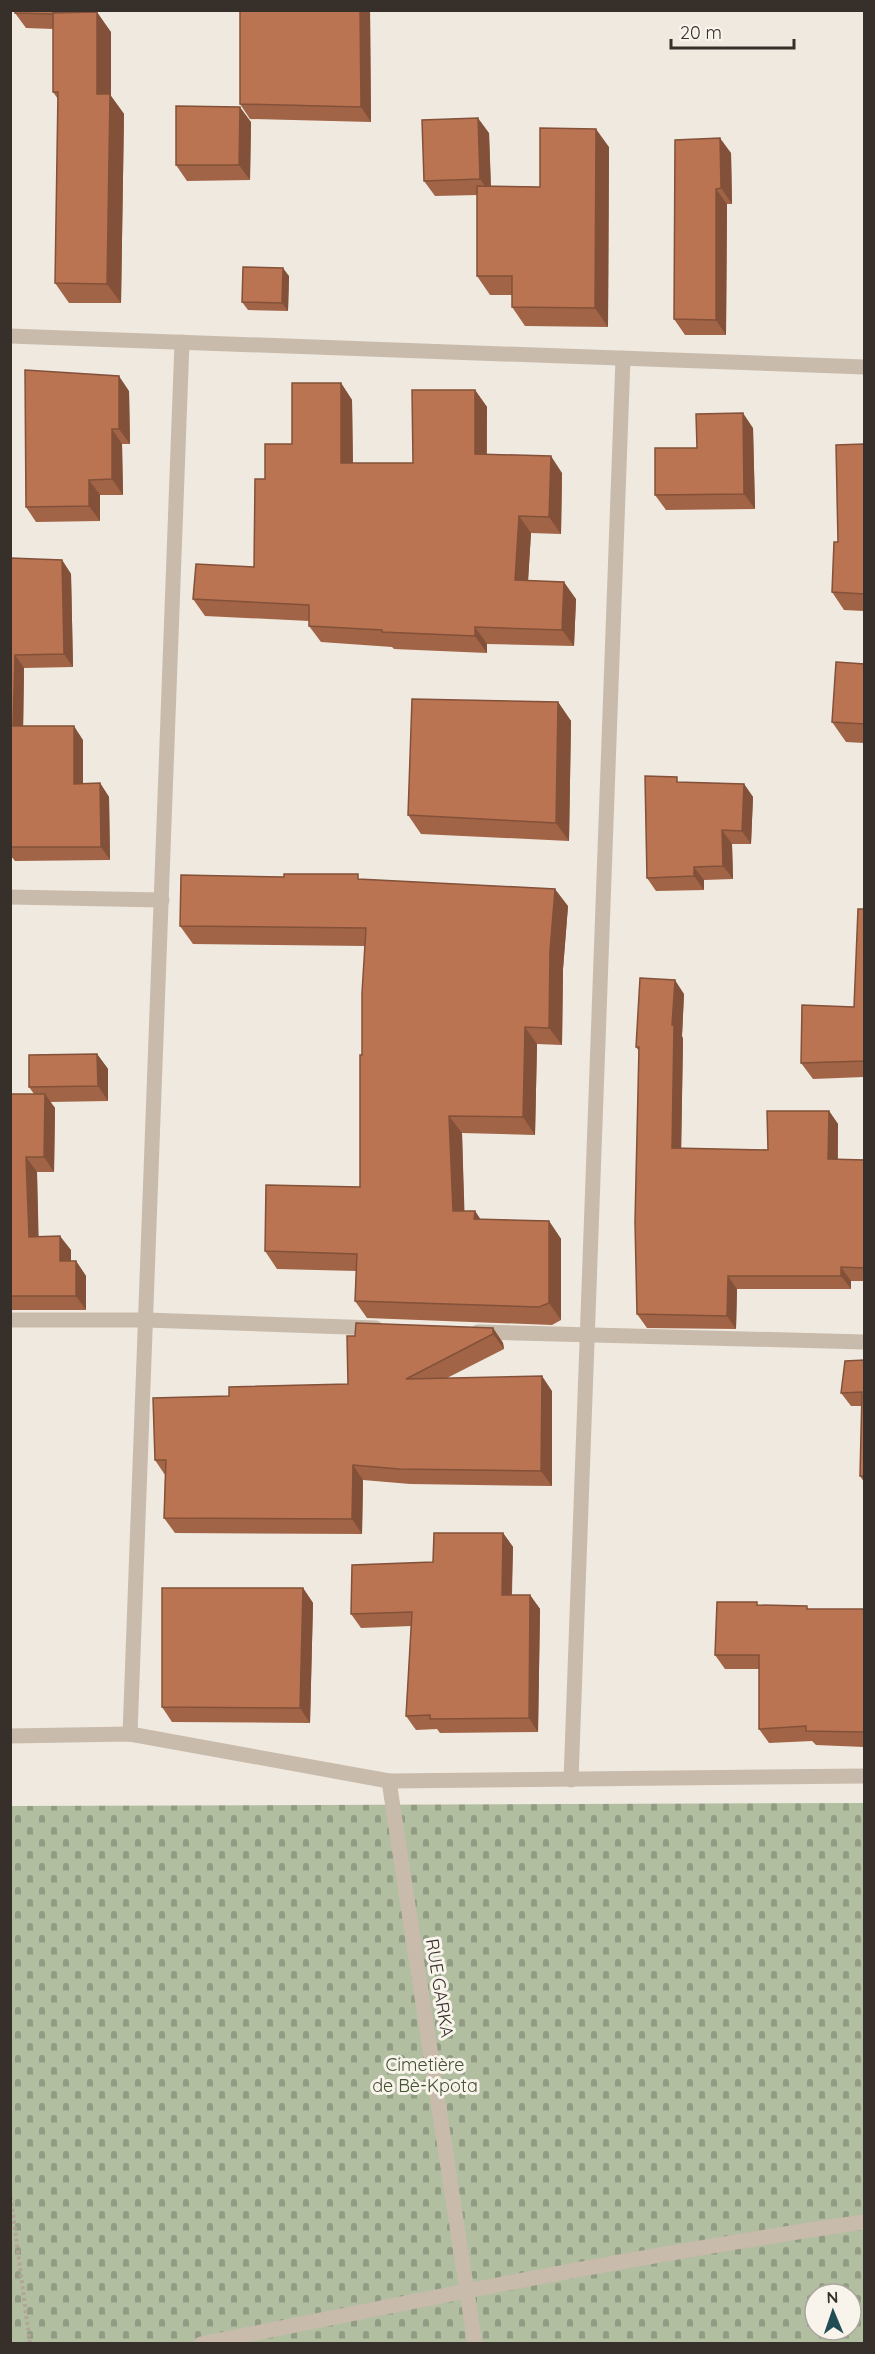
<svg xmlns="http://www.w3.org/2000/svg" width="875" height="2354" font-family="Quicksand,sans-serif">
<defs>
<pattern id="cemetery-stones" width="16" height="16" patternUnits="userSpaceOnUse" patternTransform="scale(1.5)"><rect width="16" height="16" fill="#b2bea0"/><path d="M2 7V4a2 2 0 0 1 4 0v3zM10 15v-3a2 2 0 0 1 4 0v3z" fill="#929b83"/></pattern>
</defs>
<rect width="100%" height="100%" fill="#f0e9df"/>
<path fill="url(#cemetery-stones)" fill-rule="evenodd" d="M864,1803V2343H11L10,1806ZM815,2294H851V2330H815Z"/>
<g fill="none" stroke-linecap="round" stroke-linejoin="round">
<polyline stroke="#b3a596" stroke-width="4" stroke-dasharray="3 3" stroke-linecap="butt" points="10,2191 30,2344"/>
<g stroke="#c8bbac" stroke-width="15">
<polyline points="10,336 864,367"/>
<polyline points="10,897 162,900"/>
<polyline points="10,1320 146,1320 376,1328"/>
<polyline points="478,1332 864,1342"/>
<polyline points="130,1734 182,342"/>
<polyline points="10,1736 130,1734 389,1781 864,1776"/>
<polyline points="571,1780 623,358"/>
<polyline points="389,1781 475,2344"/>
<path d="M201,2344C421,2300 642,2254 864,2222"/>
</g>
</g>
<g fill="#a16447">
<polygon points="66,10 66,12 111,32 111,96 124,114 121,303 69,303 55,283 58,99 53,92 53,29 26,28 15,13"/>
<polygon points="240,10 370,10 371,122 250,119 240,104"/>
<polygon points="251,122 250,180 187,181 176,165"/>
<polygon points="489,133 491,186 540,187 609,147 608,327 525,326 512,307 512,295 490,295 477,276 477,195 435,196 424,181"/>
<polygon points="675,140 731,153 732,204 727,204 726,335 685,335 674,319"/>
<polygon points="289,276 288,311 248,310 242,302"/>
<polygon points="341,383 352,400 353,463 413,463 475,390 487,407 487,455 562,473 561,534 531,533 528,581 576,599 574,646 487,644 487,653 394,649 392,647 321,642 309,626 309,621 205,616 193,599 254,567 265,479"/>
<polygon points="129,391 130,444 122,444 123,495 100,495 100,521 36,522 26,507"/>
<polygon points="753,428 755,509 666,510 655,495 697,448"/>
<polygon points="864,444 864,611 844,610 832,592"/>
<polygon points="10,558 62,560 71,574 73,667 24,668 23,726 83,740 83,783 100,783 109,797 110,860 15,861 10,855"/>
<polygon points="864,664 864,743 846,742 832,722"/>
<polygon points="558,702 571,721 569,841 421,834 408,815"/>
<polygon points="680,782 744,784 753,797 751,844 732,844 733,879 704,880 704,890 656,891 647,878"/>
<polygon points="361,879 568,906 563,969 562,1045 537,1044 535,1135 462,1133 464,1211 475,1211 480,1219 549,1221 561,1239 561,1320 552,1325 367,1318 355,1301 356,1271 277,1269 265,1251 360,1187 362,1055 365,946 193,944 180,926"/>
<polygon points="864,909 864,1077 813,1079 801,1063 854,1007"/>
<polygon points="684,994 682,1036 683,1039 681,1148 768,1150 829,1111 838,1124 838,1159 864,1160 864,1281 851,1281 851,1289 737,1289 736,1329 647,1328 637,1314 639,1051 636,1047"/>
<polygon points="97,1054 108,1069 108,1101 50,1102 55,1108 54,1172 37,1172 38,1236 71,1250 71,1261 76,1261 86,1276 86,1310 10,1310 10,1094 34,1094 29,1087"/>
<polygon points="493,1328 503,1343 504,1349 447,1378 552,1391 552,1486 410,1484 363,1480 362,1534 175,1533 164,1518 165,1475 155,1460 229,1396 348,1384"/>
<polygon points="864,1360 864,1482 860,1476 862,1406 851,1406 841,1393"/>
<polygon points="503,1533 513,1547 512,1595 530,1595 540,1609 538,1732 440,1733 437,1729 416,1730 406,1716 411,1626 361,1628 351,1614 433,1562"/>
<polygon points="303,1588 313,1603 310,1723 172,1722 162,1707"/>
<polygon points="759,1605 809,1609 864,1609 864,1747 816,1745 812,1741 769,1743 759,1729 759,1669 725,1669 715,1655"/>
</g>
<g fill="#835139">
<polygon points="55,10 66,10 65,30 55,14"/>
<polygon points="360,10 370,10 371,122 361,107"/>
<polygon points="97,12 111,32 111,96 124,114 121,303 107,284 97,94"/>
<polygon points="240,107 251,122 250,180 239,165"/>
<polygon points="478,118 489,133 491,194 480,179"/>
<polygon points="596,129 609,147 608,327 595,308"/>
<polygon points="720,138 731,153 732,204 721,188"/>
<polygon points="716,189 727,204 726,335 716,320"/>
<polygon points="283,268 289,276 288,311 282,303"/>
<polygon points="119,376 129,391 130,444 119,429"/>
<polygon points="341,383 352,400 353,479 341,463"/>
<polygon points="475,390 487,407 486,471 475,454"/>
<polygon points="743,413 753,428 755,509 744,494"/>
<polygon points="112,429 122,444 123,495 112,479"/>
<polygon points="551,456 562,473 561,534 549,517"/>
<polygon points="89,480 100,495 100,521 89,506"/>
<polygon points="519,516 531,533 527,597 515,580"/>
<polygon points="62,560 71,574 73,667 64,654"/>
<polygon points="564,582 576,599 574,646 562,630"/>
<polygon points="475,627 487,644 487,653 475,636"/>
<polygon points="15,655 24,668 23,739 13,726"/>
<polygon points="558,702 571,721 569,841 556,823"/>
<polygon points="74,726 83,740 83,797 74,784"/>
<polygon points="100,783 109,797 110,860 101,847"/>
<polygon points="744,784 753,797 751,844 742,831"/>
<polygon points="722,830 732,844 733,879 723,866"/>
<polygon points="694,867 704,880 704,890 694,876"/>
<polygon points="555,889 568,906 563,969 562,1045 549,1028 550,951"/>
<polygon points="675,980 684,994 682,1036 683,1039 681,1161 672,1148 672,1025"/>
<polygon points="525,1027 537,1044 535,1135 523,1117"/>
<polygon points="97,1054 108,1069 108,1101 98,1086"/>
<polygon points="45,1094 55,1108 54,1172 44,1157"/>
<polygon points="829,1111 838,1124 837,1173 828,1159"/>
<polygon points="449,1116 462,1133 465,1228 453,1211"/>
<polygon points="26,1157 37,1172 39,1251 29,1237"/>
<polygon points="475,1211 487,1229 474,1219"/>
<polygon points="549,1221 561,1239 561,1320 549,1303"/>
<polygon points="60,1236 71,1250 71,1276 60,1261"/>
<polygon points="76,1261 86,1276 86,1310 76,1296"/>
<polygon points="841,1267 851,1281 851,1289 841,1276"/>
<polygon points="728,1276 737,1289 736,1329 727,1316"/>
<polygon points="493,1328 503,1343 504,1349 493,1334"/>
<polygon points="542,1376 552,1391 552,1486 541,1471"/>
<polygon points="353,1465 363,1480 362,1534 352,1519"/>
<polygon points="503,1533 513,1547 511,1609 502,1595"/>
<polygon points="303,1588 313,1603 310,1723 300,1708"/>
<polygon points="530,1595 540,1609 538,1732 529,1718"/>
</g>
<g fill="#bb7452" stroke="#835139" stroke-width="1.5">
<polygon points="15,10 55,10 55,13 53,13 53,14 15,13"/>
<polygon points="240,10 360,10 361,107 240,104"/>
<polygon points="97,12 97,94 110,94 107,284 55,283 58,92 53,92 53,13"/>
<polygon points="176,106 240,107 239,165 176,165"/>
<polygon points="478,118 480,179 424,181 422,120"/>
<polygon points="540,128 596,129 595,308 512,307 512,276 477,276 477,186 540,187"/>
<polygon points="720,138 721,188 716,189 716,320 674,319 675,140"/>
<polygon points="243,267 283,268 282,303 242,302"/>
<polygon points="25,370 119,376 119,429 112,429 112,479 89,480 89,506 26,507"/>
<polygon points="292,383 341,383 341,463 413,463 412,390 475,390 475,454 551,456 549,517 519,516 515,580 564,582 562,630 475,627 475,636 382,632 382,630 309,626 309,605 193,599 196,564 254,567 255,479 265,479 265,444 292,444"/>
<polygon points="743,413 744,494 655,495 655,448 697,448 696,414"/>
<polygon points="864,444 864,594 832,592 834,542 838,542 836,445"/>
<polygon points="10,558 62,560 64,654 15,655 13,726 74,726 74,784 100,783 101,847 10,847"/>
<polygon points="836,662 864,664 864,724 832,722"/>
<polygon points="412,699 558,702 556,823 408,815"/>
<polygon points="645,776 677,777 677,782 744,784 742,831 722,830 723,866 694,867 694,876 647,878"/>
<polygon points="284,874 358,874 358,879 555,889 550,951 549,1028 525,1027 523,1117 449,1116 453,1211 475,1211 474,1219 549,1221 549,1303 539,1307 355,1301 357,1254 265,1251 266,1185 360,1187 360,1055 362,1055 362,993 366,928 180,926 181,875 284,877"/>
<polygon points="858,909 864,909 864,1061 801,1063 802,1005 854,1007"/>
<polygon points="640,978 675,980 672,1025 674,1025 672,1148 768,1150 767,1111 829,1111 828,1159 864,1160 864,1268 841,1267 841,1276 728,1276 727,1316 637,1314 635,1222 639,1047 636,1047"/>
<polygon points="97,1054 98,1086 29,1087 29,1055"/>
<polygon points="10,1094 45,1094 44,1157 26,1157 29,1237 60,1236 60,1261 76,1261 76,1296 10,1296"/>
<polygon points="356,1323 493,1328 493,1334 406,1379 542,1376 541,1471 399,1469 353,1465 352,1519 164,1518 166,1460 155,1460 153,1398 229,1396 229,1387 348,1384 347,1336 355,1336"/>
<polygon points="864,1360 864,1476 860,1476 862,1392 841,1393 845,1361"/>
<polygon points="434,1533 503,1533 502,1595 530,1595 529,1718 430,1719 430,1715 406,1716 412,1612 351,1614 352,1565 433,1562"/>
<polygon points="162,1588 303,1588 300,1708 162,1707"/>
<polygon points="717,1602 757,1602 757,1605 807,1606 807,1609 864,1609 864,1732 806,1731 806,1726 759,1729 759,1655 715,1655"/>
</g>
<g text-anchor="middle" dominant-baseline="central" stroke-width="6" stroke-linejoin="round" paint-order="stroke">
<g font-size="18" fill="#362f2a" stroke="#f8f3eb">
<text transform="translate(440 1988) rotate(81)">RUE GARKA</text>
</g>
<g font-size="18" fill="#435230" stroke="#f8f3eb">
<text x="425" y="2064">Cimetière<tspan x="425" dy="21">de Bè-Kpota</tspan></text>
</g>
</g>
<rect width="875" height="2354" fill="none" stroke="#362f2a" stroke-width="24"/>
<g transform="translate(833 2312) rotate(358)"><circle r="28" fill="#f8f3eb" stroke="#aaa59e" stroke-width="1.5"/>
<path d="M0-4.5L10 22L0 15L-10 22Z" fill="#234d54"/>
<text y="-9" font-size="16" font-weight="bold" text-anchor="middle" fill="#362f2a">N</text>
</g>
<path d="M671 39v9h123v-9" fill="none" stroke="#362f2a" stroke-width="3"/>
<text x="680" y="39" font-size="18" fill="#362f2a" stroke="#f8f3eb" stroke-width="4.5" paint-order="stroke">20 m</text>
</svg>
